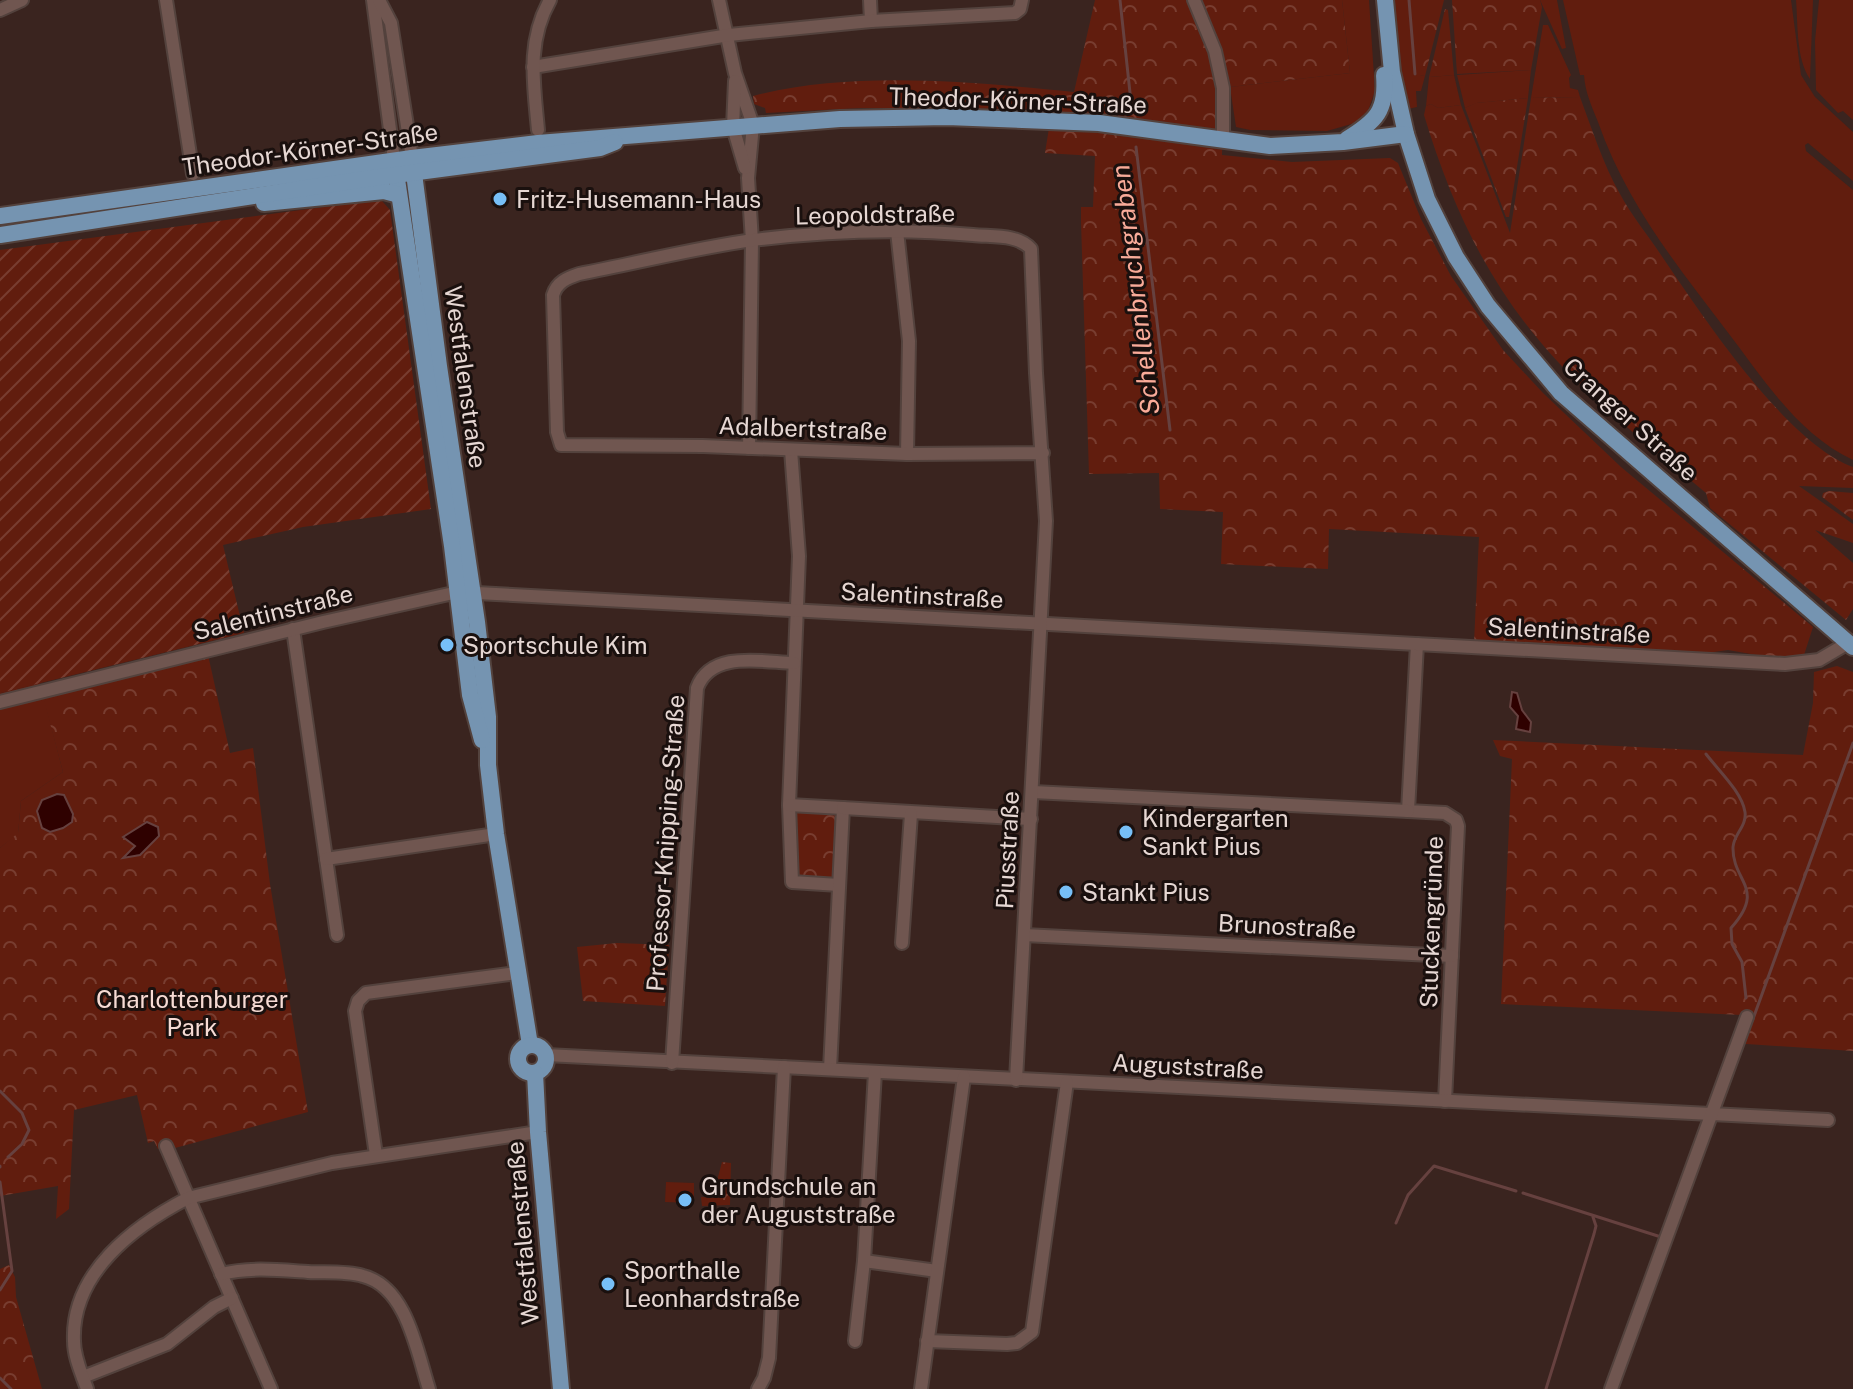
<svg xmlns="http://www.w3.org/2000/svg" width="1853" height="1389" font-family="'Public Sans',sans-serif">
<defs>
<pattern id="forest-crowns" width="20" height="18" patternUnits="userSpaceOnUse" patternTransform="scale(2)"><rect width="20" height="18" fill="#611d0e"/><path d="M2 6a3 3 0 1 1 6 0M12 15a3 3 0 1 1 6 0" fill="none" stroke="#783d30"/></pattern>
<pattern id="garden-furrows" width="10" height="10" patternUnits="userSpaceOnUse" patternTransform="scale(2)"><rect width="10" height="10" fill="#611d0e"/><path d="M-1 1l2-2M0 10L10 0M9 11l2-2" fill="none" stroke="#783d30"/></pattern>
</defs>
<rect width="100%" height="100%" fill="#3a241f"/>
<g fill="#611d0e">
<polygon points="1342,0 1369,0 1375,91 1368,111 1355,123 1327,131 1250,130 1236,127 1230,87 1350,73"/>
<polygon points="1392,0 1420,0 1420,75 1425,76 1421,91 1416,91 1417,107 1408,109 1396,48"/>
<polygon points="1540,0 1557,0 1566,48 1562,49"/>
<path d="M1563,0H1791L1801,75L1815,97L1853,132V181L1808,143L1805,145L1806,151L1853,190V460C1797,434 1763,378 1726,330C1675,263 1626,202 1598,122C1592,107 1585,92 1584,75H1580Z"/>
<path d="M1796,0H1813L1810,79C1796,59 1798,24 1796,0Z"/>
<polygon points="1819,0 1853,0 1853,120 1843,111 1838,113 1816,90 1815,41"/>
<polygon points="1543,25 1548,25 1571,75 1569,78 1570,88 1578,90 1580,97 1531,98"/>
<polygon points="1531,70 1528,98 1477,103 1465,108 1457,75"/>
<polygon points="1454,75 1461,105 1438,108 1431,104 1426,106 1429,77"/>
<polygon points="40,683 63,772 21,801 18,834 0,848 0,693"/>
<polygon points="666,1182 694,1183 694,1203 665,1202"/>
</g>
<g fill="url(#forest-crowns)">
<path d="M1095,0H1342L1350,73L1230,87V93L1223,94L1222,155L1292,162L1390,158L1398,163L1421,219L1451,276L1503,350L1543,393L1621,467L1813,627L1804,655L1774,658L1728,650L1699,654L1474,643L1479,537L1329,529L1328,569L1221,564L1223,512L1160,509L1159,473L1089,474L1081,222V207H1093L1095,156L1045,153L1052,109L861,108L766,113L765,108L754,104L753,96C852,70 972,82 1074,92Z"/>
<polygon points="1418,0 1444,0 1425,76 1419,75"/>
<polygon points="1452,0 1540,0 1542,7 1531,70 1457,74"/>
<polygon points="1445,9 1448,10 1454,75 1429,77"/>
<path d="M1580,97C1592,129 1603,164 1620,194C1631,215 1648,235 1661,255C1702,315 1785,442 1853,467V488L1799,486L1853,524V543L1815,530L1853,563V609L1846,620L1710,508L1706,493C1667,460 1627,429 1590,394C1503,313 1458,227 1424,115L1426,106L1431,104L1438,108L1461,105L1510,233L1531,98Z"/>
<polygon points="1528,98 1509,217 1506,217 1465,108 1476,103"/>
<polygon points="1829,491 1853,493 1853,520 1822,497 1823,493"/>
<polygon points="208,655 230,753 253,748 270,884 308,1112 175,1148 158,1149 154,1141 148,1143 137,1095 74,1110 69,1209 56,1219 58,1186 0,1196 0,848 18,833 21,801 63,772 43,697"/>
<polygon points="1837,666 1853,672 1853,1051 1732,1043 1742,1015 1501,1004 1512,759 1500,756 1493,740 1803,755 1813,703 1814,672"/>
<polygon points="796,811 834,812 838,818 834,877 831,879 798,878 794,812"/>
<polygon points="617,943 669,945 665,1006 583,1001 577,947"/>
<polygon points="722,1162 731,1163 730,1205 702,1206 701,1197 718,1198 715,1188"/>
<polygon points="9,1265 15,1277 16,1297 42,1389 0,1389 0,1269"/>
</g>
<polygon fill="url(#garden-furrows)" points="376,200 382,201 390,210 431,509 303,527 223,545 244,633 0,693 0,250"/>
<g fill="#2f0100" stroke="#66413f" stroke-width="2">
<polygon points="1512,692 1517,693 1522,710 1531,722 1530,732 1516,729 1518,716 1510,707"/>
<polygon points="57,794 64,795 73,814 72,822 63,828 50,832 42,828 37,811 42,800"/>
<polygon points="147,822 158,827 159,836 140,855 123,858 135,846 123,837"/>
</g>
<g fill="none" stroke-linecap="round" stroke-linejoin="round">
<g stroke="#66413f" stroke-width="3">
<polyline points="1120,0 1131,102"/>
<polyline points="1409,0 1415,74"/>
<polyline points="1136,147 1170,430"/>
<path d="M1706,754C1718,770 1742,792 1745,812C1747,826 1734,834 1733,847C1732,882 1767,888 1731,928L1732,944L1742,962L1746,998"/>
<polyline points="1753,1019 1853,743"/>
<polyline points="0,1091 22,1113 29,1130 22,1144 8,1157"/>
<polyline points="0,1167 0,1166"/>
<polyline points="0,1182 12,1271 0,1290"/>
<polyline points="1523,1193 1661,1237 1662,1235"/>
<polyline points="1396,1223 1408,1195 1434,1166 1516,1191"/>
<polyline points="0,1378 11,1389"/>
<polyline points="1546,1389 1594,1234 1596,1226 1593,1217"/>
</g>
<g stroke="#53423d" stroke-width="16">
<g id="minor">
<polyline points="166,0 193,174"/>
<polyline points="373,0 394,160"/>
<polyline points="379,0 391,23 412,158"/>
<polyline points="719,0 735,73 753,125 748,178 752,241 749,448"/>
<polyline points="870,0 871,21"/>
<polyline points="1194,0 1215,51 1223,88 1223,141"/>
<polyline points="0,10 22,0"/>
<polyline points="533,67 729,35 871,21 1015,13 1020,9 1022,0"/>
<polyline points="735,81 733,127 745,168"/>
<path d="M538,130C534,85 526,42 550,0"/>
<polyline points="897,231 909,341 907,454"/>
<polyline points="791,450 799,556 789,805 792,882 839,885"/>
<polyline points="293,629 337,935"/>
<polyline points="1417,644 1408,811 1445,813 1456,820 1458,826 1445,1101"/>
<polyline points="0,702 323,622 458,592 1785,664 1819,660 1848,643"/>
<polyline points="1033,792 1408,811"/>
<polyline points="789,805 843,808 830,1069"/>
<polyline points="843,808 1031,819"/>
<polyline points="326,859 496,834"/>
<polyline points="1024,935 1452,956"/>
<polyline points="902,943 911,814"/>
<polyline points="546,1055 1828,1120"/>
<path d="M672,1063L697,688C711,650 762,662 794,663"/>
<path d="M1016,1080L1046,521L1036,373L1031,249C1018,234 992,237 973,235C900,228 826,231 753,240C695,248 637,263 579,274C567,278 557,282 553,295L557,432L561,445L703,446L907,454L1043,453"/>
<polyline points="166,1146 271,1389"/>
<polyline points="376,1155 355,1011 358,1001 366,993 517,973"/>
<polyline points="864,1261 937,1271"/>
<path d="M221,1274C250,1267 278,1270 308,1272C325,1273 346,1271 363,1276C407,1287 417,1352 429,1389"/>
<polyline points="855,1341 864,1261 875,1072"/>
<polyline points="927,1341 1007,1344 1017,1343 1032,1332 1067,1082"/>
<polyline points="83,1377 167,1344 214,1307 232,1298"/>
<path d="M87,1389C82,1374 74,1358 74,1341C71,1273 134,1226 188,1198L332,1163L538,1132"/>
<polyline points="758,1389 764,1378 769,1358 784,1067"/>
<polyline points="921,1389 964,1077"/>
<polyline points="1611,1389 1747,1017"/>
</g>
</g>
<g stroke="#53423d" stroke-width="20">
<g id="major">
<polyline points="1385,0 1392,72 1406,134 1427,199 1456,257 1488,306 1561,393 1853,647"/>
<path d="M1347,139C1376,121 1387,111 1384,75"/>
<polyline points="412,158 439,366 477,622 488,717 488,765 496,834 530,1045"/>
<polyline points="395,166 452,546 470,695 482,740"/>
<polyline points="264,203 384,191 399,195"/>
<polyline points="0,216 412,158 538,143 840,119 947,117 1099,123 1270,146 1343,142 1406,134"/>
<polyline points="0,235 365,179 600,148 615,142"/>
<circle cx="532" cy="1059" r="14"/>
<polyline points="535,1073 538,1132 561,1389"/>
</g>
</g>
<use href="#minor" stroke="#705650" stroke-width="12"/>
<use href="#major" stroke="#7594b1" stroke-width="16"/>
</g>
<g fill="#77bff7" stroke="#1a100e" stroke-width="3">
<circle cx="500" cy="199" r="8"/>
<circle cx="447" cy="645" r="8"/>
<circle cx="1126" cy="832" r="8"/>
<circle cx="1066" cy="892" r="8"/>
<circle cx="685" cy="1200" r="8"/>
<circle cx="608" cy="1284" r="8"/>
</g>
<g text-anchor="middle" dominant-baseline="central" stroke-width="6" stroke-linejoin="round" paint-order="stroke">
<g font-size="24" fill="#e6d7d3" stroke="#1a100e">
<text transform="translate(1018 100) rotate(2)">Theodor-Körner-Straße</text>
<text transform="translate(310 149) rotate(-8)">Theodor-Körner-Straße</text>
<text transform="translate(875 214) rotate(-1)">Leopoldstraße</text>
<text transform="translate(466 377) rotate(82)">Westfalenstraße</text>
<text transform="translate(1631 419) rotate(42)">Cranger Straße</text>
<text transform="translate(803 428) rotate(2)">Adalbertstraße</text>
<text transform="translate(922 595) rotate(3)">Salentinstraße</text>
<text transform="translate(273 612) rotate(-14)">Salentinstraße</text>
<text transform="translate(1569 630) rotate(3)">Salentinstraße</text>
<text transform="translate(665 843) rotate(-86)">Professor-Knipping-Straße</text>
<text transform="translate(1007 850) rotate(-87)">Piusstraße</text>
<text transform="translate(1431 922) rotate(-88)">Stuckengründe</text>
<text transform="translate(1287 926) rotate(3)">Brunostraße</text>
<text transform="translate(1188 1066) rotate(3)">Auguststraße</text>
<text transform="translate(522 1233) rotate(-95)">Westfalenstraße</text>
</g>
<g font-size="24" fill="#e6d7d3" stroke="#1a100e" text-anchor="start">
<text x="516" y="199">Fritz-Husemann-Haus</text>
<text x="463" y="645">Sportschule Kim</text>
<text x="1142" y="818">Kindergarten<tspan x="1142" dy="28">Sankt Pius</tspan></text>
<text x="1082" y="892">Stankt Pius</text>
<text x="701" y="1186">Grundschule an<tspan x="701" dy="28">der Auguststraße</tspan></text>
<text x="624" y="1270">Sporthalle<tspan x="624" dy="28">Leonhardstraße</tspan></text>
</g>
<g font-size="24" fill="#f7dbd4" stroke="#1a100e">
<text x="192" y="999">Charlottenburger<tspan x="192" dy="28">Park</tspan></text>
</g>
<g font-size="26" font-style="italic" fill="#f9ab99" stroke="#1a100e">
<text transform="translate(1135 290) rotate(-97)">Schellenbruchgraben</text>
</g>
</g>
</svg>
